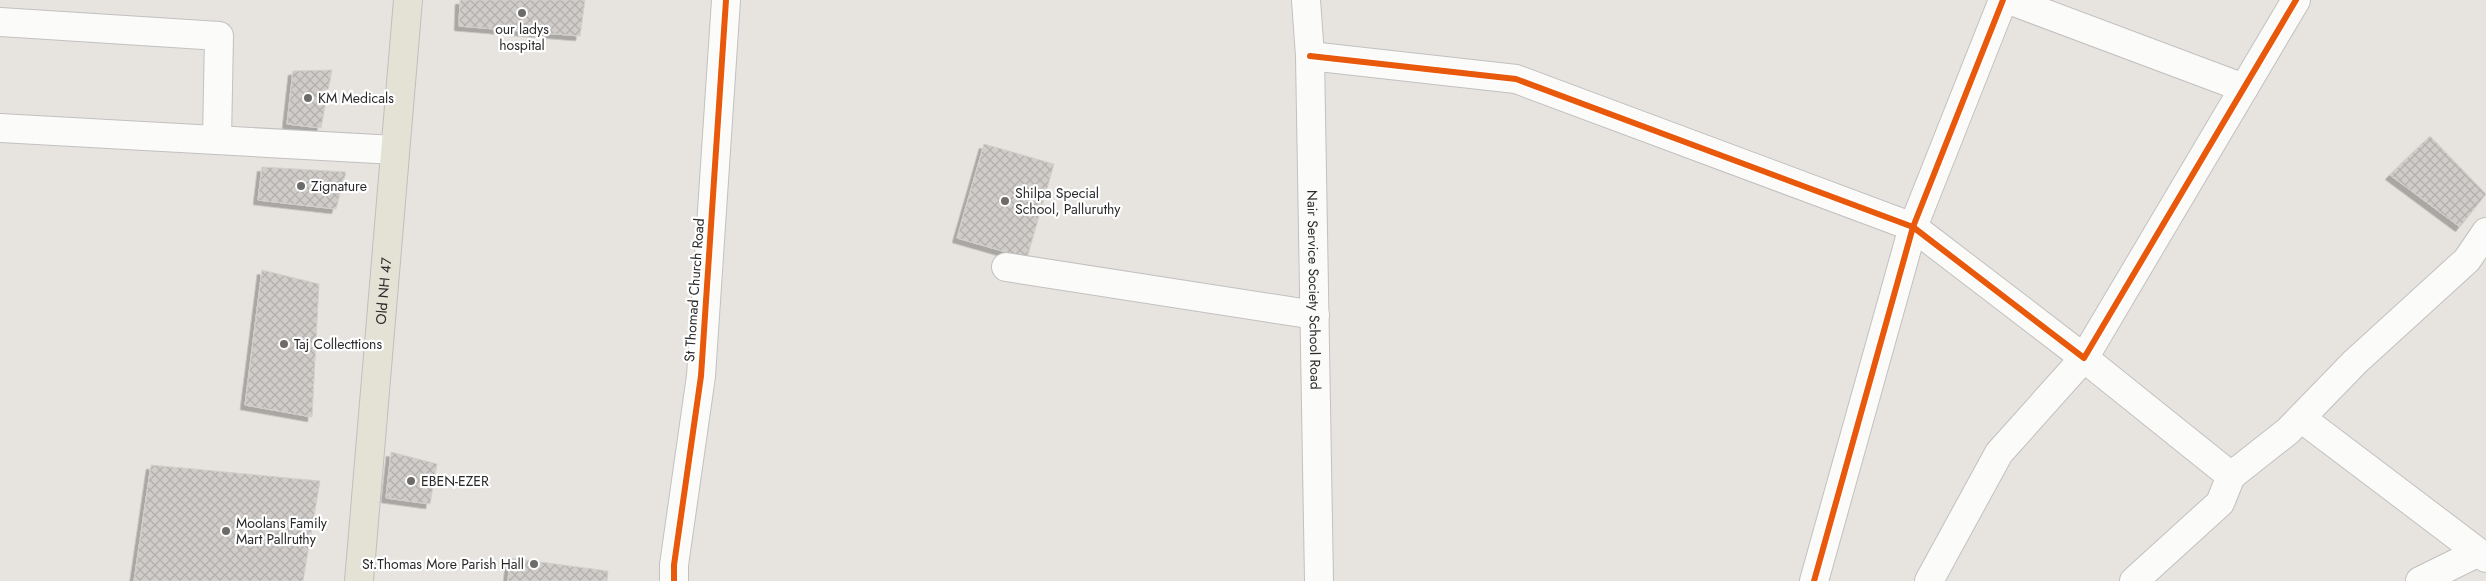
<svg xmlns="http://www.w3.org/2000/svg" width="2486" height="581" font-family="Jost,sans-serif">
<defs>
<pattern id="building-cross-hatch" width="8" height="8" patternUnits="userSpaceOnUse" patternTransform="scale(1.25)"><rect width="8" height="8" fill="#cfccc9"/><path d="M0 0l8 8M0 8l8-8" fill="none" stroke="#b2afad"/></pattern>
<filter id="shadow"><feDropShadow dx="-4.5" dy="4.5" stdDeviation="0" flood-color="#0004"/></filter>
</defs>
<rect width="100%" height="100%" fill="#e7e4e0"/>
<g fill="url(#building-cross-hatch)" stroke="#d2d0cc" filter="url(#shadow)">
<polygon points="460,0 585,0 580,36 459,26"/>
<polygon points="332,70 321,128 287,124 293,71"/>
<polygon points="2430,136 2486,194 2460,227 2390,175"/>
<polygon points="984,144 1054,164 1027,258 957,238"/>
<polygon points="262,167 346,172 336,209 258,200"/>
<polygon points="262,270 319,284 312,417 245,405"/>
<polygon points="391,452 437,464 430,504 386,498"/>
<polygon points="151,465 320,481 303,581 134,581"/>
<polygon points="510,558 608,571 607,581 508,581"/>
</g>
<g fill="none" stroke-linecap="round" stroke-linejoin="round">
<g stroke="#c2c0c0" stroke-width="30">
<g id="minor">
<path id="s1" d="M1306,0L1310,56L1319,581"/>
<polyline points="2009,0 2244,88"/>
<polyline points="0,22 219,36 217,139"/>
<polyline points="1310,56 1516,79 1913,227 2003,0"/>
<polyline points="0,128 395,150"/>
<polyline points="1006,267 1315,315"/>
<polyline points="2301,418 2486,558"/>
<polyline points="2231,476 2288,431 2355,362 2467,260 2486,232"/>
<polyline points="674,581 674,565 701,376 726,0"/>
<polyline points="1814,581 1913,227 2084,358 2296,0"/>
<polyline points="1929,581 1999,453 2084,358 2231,476 2220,503 2134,581"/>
<polyline points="2420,581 2477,553"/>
</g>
</g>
<g stroke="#bfbfbd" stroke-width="30">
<g id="major">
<path id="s2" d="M359,581L408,0"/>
</g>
</g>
<use href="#minor" stroke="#fbfbfa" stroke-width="28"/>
<use href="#major" stroke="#e4e1d5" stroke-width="28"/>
<g stroke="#fff" stroke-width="9">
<g id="cycleway">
<polyline points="1310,56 1516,79 1913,227 2003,0"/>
<polyline points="674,581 674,565 701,376 726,0"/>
<polyline points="1814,581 1913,227 2084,358 2296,0"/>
</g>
</g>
<use href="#cycleway" stroke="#e8590c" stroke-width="6"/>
</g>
<g fill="#6c6b6a" stroke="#fff" stroke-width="2">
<circle cx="522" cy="13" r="5"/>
<circle cx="308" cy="98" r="5"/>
<circle cx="301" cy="186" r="5"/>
<circle cx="1005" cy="201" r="5"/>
<circle cx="284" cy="344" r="5"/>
<circle cx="411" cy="481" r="5"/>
<circle cx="226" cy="531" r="5"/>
<circle cx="534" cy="564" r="5"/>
</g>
<g text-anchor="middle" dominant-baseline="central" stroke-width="4.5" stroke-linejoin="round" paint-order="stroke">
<g font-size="14" fill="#2a2a2a" stroke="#fff" text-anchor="start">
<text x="522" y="29" text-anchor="middle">our ladys<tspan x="522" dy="16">hospital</tspan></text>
<text x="318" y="98">KM Medicals</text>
<text x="311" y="186">Zignature</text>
<text x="1015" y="193">Shilpa Special<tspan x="1015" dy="16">School, Palluruthy</tspan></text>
<text x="294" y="344">Taj Collecttions</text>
<text x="421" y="481">EBEN-EZER</text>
<text x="236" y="523">Moolans Family<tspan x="236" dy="16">Mart Pallruthy</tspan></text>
<text x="524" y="564" text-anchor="end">St.Thomas More Parish Hall</text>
</g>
<g font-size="14" fill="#2a2a2a" stroke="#fff">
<text stroke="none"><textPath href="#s2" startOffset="291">Old NH 47</textPath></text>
<text transform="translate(694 290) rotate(-86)">St Thomad Church Road</text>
<text stroke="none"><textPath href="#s1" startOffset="290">Nair Service Society School Road</textPath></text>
</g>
</g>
</svg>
